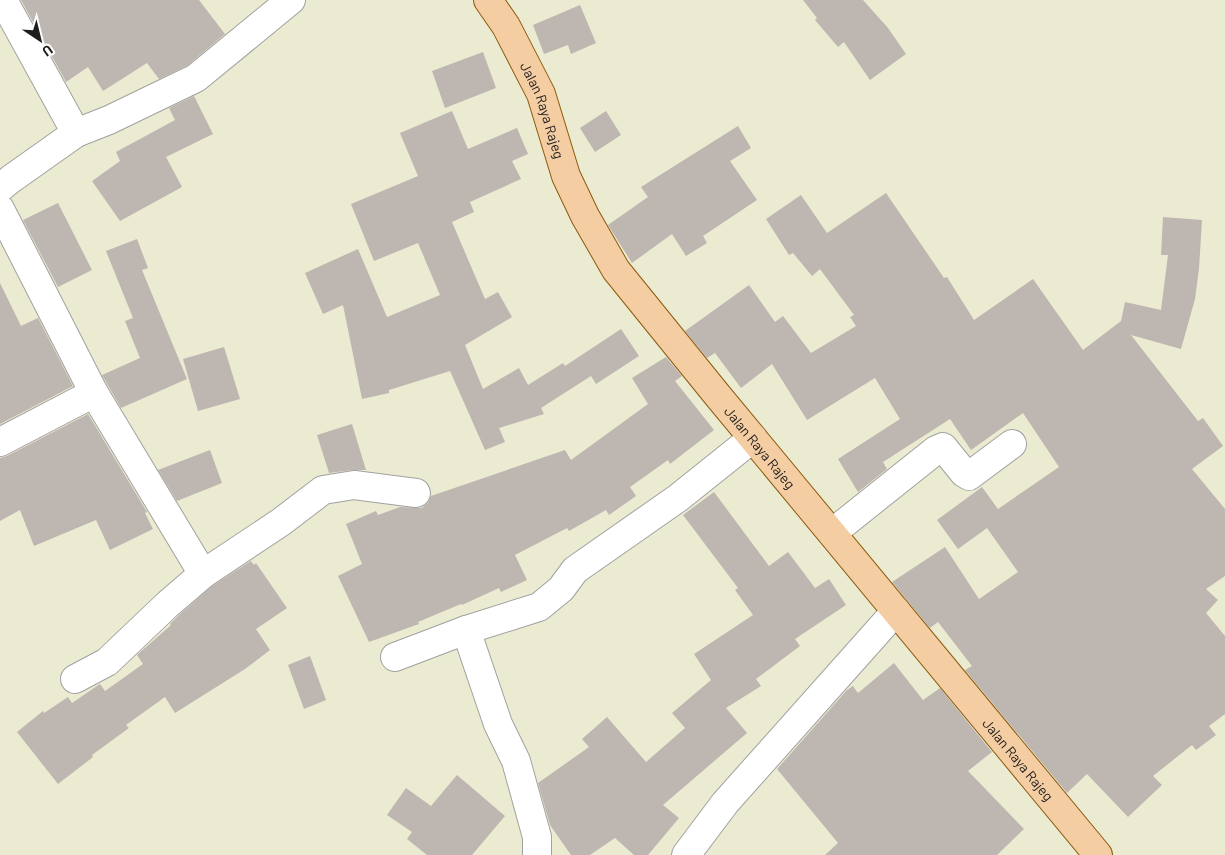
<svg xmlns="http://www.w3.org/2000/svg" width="1225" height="855" font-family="Barlow,sans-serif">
<rect width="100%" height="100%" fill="#eeeae4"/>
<rect fill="#ebebd1" x="0" y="0" width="1225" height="855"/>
<g fill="#beb6b1">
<polygon points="21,0 199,0 225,34 188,65 159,79 147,63 103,91 88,67 66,82"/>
<polygon points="803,0 863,0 888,28 906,54 870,80 844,42 838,47 815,20 817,18"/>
<polygon points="580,5 596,43 571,54 568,45 544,54 533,25"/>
<polygon points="483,52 496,88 445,108 432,71"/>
<polygon points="194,96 213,134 166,157 182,187 120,221 92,181 120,161 116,152 175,120 169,108"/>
<polygon points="452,111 468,149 517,128 528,154 512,161 521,179 470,202 474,212 452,222 485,299 498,292 512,317 465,345 483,389 519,368 528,385 563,363 565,366 621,329 639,356 596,384 591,376 541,408 544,414 499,428 505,442 485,450 450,371 389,390 389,393 362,399 343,305 323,314 305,273 358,249 387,317 440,295 418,243 374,261 351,204 418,176 400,133"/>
<polygon points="606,111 621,135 595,152 580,128"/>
<polygon points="738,126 751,148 730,161 757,200 703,236 707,243 686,256 672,234 632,263 608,225 648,197 641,187"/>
<polygon points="886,193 944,278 947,277 974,320 1033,279 1083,350 1121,321 1125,302 1161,310 1168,255 1161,255 1163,217 1202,220 1199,269 1195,299 1181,349 1131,335 1198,421 1203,418 1223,446 1192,469 1225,509 1225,576 1206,589 1218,600 1206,613 1225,636 1225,714 1209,726 1216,735 1196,750 1192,745 1153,776 1162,785 1128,817 1087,774 1067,793 965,670 972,666 938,622 930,628 892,582 945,547 979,599 1018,572 987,528 958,549 937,520 982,487 998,509 1059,467 1023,413 971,450 950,419 883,462 887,469 858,492 838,459 900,419 875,378 807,420 772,364 741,388 715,353 707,358 685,331 749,285 775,322 783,316 811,353 856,326 850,317 854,315 820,269 812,276 793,253 789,255 766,219 801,195 827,233"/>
<polygon points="58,203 92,270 58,287 23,220"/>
<polygon points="137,239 148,268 142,270 187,379 121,408 102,375 140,358 125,321 133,318 106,251"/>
<polygon points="0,283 21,326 38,318 73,386 0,424"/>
<polygon points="224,347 240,399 198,411 183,359"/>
<polygon points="666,357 682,376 675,381 714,430 670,464 668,460 630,487 636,496 609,515 606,510 569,531 567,528 515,555 527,580 501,592 499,588 462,605 461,604 418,622 419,624 369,642 338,576 362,564 346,524 376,511 378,515 400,507 422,508 428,503 431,496 565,450 571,460 648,404 632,378"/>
<polygon points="88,414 147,512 145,513 153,529 110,550 96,520 34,546 20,510 0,521 0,458 7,456"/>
<polygon points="352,424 366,470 352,470 329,473 317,435"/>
<polygon points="210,450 222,483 177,501 158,470"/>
<polygon points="714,492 769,566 788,552 815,588 829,579 846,605 795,639 800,646 756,679 761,686 726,708 747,733 663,805 679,818 648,855 634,855 615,838 590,855 571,855 550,825 538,783 589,747 582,739 607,717 646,762 685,728 672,713 711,680 694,654 753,615 735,590 738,588 683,515"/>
<polygon points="251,561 254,565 256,563 287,608 256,629 270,650 245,669 175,713 165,697 126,725 129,728 92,755 93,757 58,784 17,732 43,711 44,713 68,697 72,703 100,684 105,691 143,664 137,655 171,625 170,624 178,616 212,586"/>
<polygon points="310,656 326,700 304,709 288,665"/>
<polygon points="894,663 923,700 940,688 992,752 968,771 1024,829 997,855 825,855 838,843 777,769 847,690 853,686 858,693"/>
<polygon points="457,775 505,816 472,855 427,855 407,839 412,832 387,815 406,788 431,806"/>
</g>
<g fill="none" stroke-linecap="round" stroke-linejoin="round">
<g stroke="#a1a1a1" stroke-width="30">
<g id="minor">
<polyline points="3,0 76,133"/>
<polyline points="0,188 11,179 76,133 109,120 196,78 291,0"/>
<polyline points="0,209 94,393 203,574"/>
<polyline points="0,442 94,393"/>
<polyline points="832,533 936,450 943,447 964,473 969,476 1012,444"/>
<polyline points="466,630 498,724 516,761 537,837 537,855"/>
<polyline points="395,657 466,630 539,607 561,589 575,570 678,498 753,438"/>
<polyline points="75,679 107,662 168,604 203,574 281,522 323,490 354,485 416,493"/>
<polyline points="686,855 725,803 896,611"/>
</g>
</g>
<g stroke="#8b5a0c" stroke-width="30">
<g id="major">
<path id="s1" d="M488,0L506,26L541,94L566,176L585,216L616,270L718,396L1098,855"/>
</g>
</g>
<use href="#minor" stroke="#fff" stroke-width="28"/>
<use href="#major" stroke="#f4cda3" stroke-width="28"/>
</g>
<g text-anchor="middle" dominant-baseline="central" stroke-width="4.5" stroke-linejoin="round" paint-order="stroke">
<g font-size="14" fill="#1d1d1d" stroke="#fff">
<text stroke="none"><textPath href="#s1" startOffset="124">Jalan Raya Rajeg</textPath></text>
<text stroke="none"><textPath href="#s1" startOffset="529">Jalan Raya Rajeg</textPath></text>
<text stroke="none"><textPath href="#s1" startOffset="934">Jalan Raya Rajeg</textPath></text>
</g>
</g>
<g transform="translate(40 40) rotate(145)" stroke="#ffffff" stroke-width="4" paint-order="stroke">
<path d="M0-4L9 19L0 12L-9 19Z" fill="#1d1d1d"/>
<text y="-8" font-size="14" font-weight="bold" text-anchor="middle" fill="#1d1d1d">U</text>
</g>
</svg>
